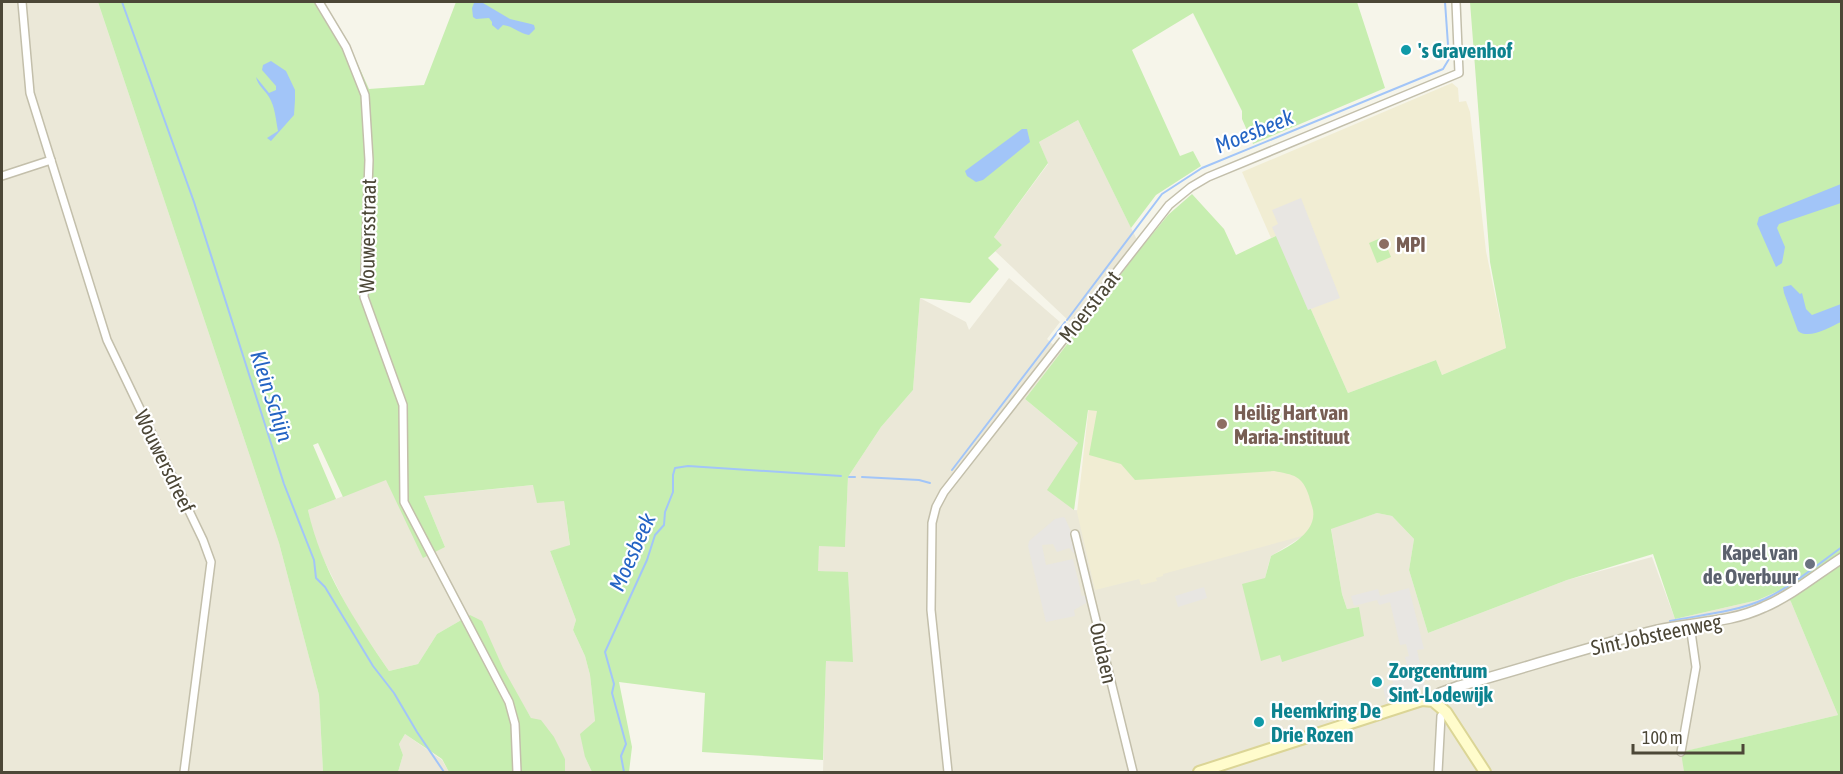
<svg xmlns="http://www.w3.org/2000/svg" width="1843" height="774" font-family="'Asap Condensed',sans-serif">
<rect width="100%" height="100%" fill="#f6f5ea"/>
<g fill="#ebe8d8">
<polygon points="2,2 98,2 279,543 319,695 323,772 2,772"/>
<polygon points="1078,120 1141,248 1025,399 1079,444 1074,510 1312,524 1302,537 1271,556 1268,566 1265,578 1282,661 1359,607 1347,609 1342,594 1331,528 1377,513 1392,516 1414,539 1409,570 1428,633 1567,580 1652,557 1675,619 1758,600 1783,589 1791,602 1838,715 1682,752 1684,772 823,772 826,660 852,662 848,573 817,571 819,546 845,546 848,477 881,427 913,390 920,298 966,322 969,330 1009,278 1060,322 1047,339 1059,350 1088,314 1081,308 1070,322 995,251 1002,245 994,237 1048,164 1039,142"/>
<polygon points="386,479 445,547 424,496 534,485 564,501 570,546 550,551 576,620 573,630 585,656 590,675 595,721 585,757 592,772 565,772 565,759 531,718 470,615 437,634 418,664 389,671 351,615 314,540 308,510"/>
<polygon points="405,734 442,760 449,772 398,772 403,755 399,744"/>
</g>
<g fill="#f1edd3">
<polygon points="1452,83 1458,88 1459,102 1466,101 1470,112 1486,251 1506,348 1442,375 1436,360 1348,393 1278,235 1271,238 1242,172"/>
<polygon points="1196,267 1331,528 1163,574 1163,576 1156,578 1157,581 1141,585 1139,579 1095,590 1077,512 1089,405"/>
</g>
<g fill="#c7eeb0">
<path d="M98,2H322L350,47L369,89L424,85L456,2H1357L1385,88L1253,144L1242,119V111L1193,13L1132,50L1180,156L1193,151L1201,166L1156,195L1131,228L1078,120L1039,142L1048,163L994,237L1002,245L988,258L999,269L970,303L920,298L913,390L881,427L848,477L845,547L819,546L818,571L848,572L853,662L826,661L823,760L702,752L705,693L619,682L632,747L629,772H592L585,757L580,734L595,721L590,675L585,656L573,630L576,620L550,551L570,545L564,501L537,503L533,485L424,496L445,547L423,558L386,480L343,497L318,443L313,445L336,499L308,510C321,570 355,621 389,671L418,664L437,634L470,615L482,621L503,668L531,718L541,720L554,737L565,759V772H449L442,759L405,734L399,744L403,755L398,772H323L319,695L279,543Z"/>
<path d="M1470,2H1841V772H1684L1681,752L1838,715L1791,602L1783,589L1758,600L1675,619L1653,554L1567,580L1428,633L1409,570L1414,539L1392,516L1377,513L1331,529L1342,594L1347,609L1359,607L1364,636L1282,662L1280,655L1261,661L1242,584L1265,578L1271,556C1288,547 1317,533 1313,510C1312,505 1310,501 1309,496C1302,475 1294,475 1274,471L1135,480L1121,464L1089,455L1097,411L1088,410L1074,510L1047,490L1078,443L1025,399L1141,248L1168,215L1192,194L1224,229L1236,255L1278,235L1348,393L1436,360L1442,375L1506,348L1490,262Z"/>
<polygon points="1383,237 1391,257 1377,263 1369,243"/>
</g>
<g fill="#e8e6e2">
<polygon points="1301,198 1340,298 1308,310 1272,227 1278,224 1272,210"/>
<polygon points="1063,517 1065,518 1075,541 1079,558 1069,548 1057,552 1053,544 1042,545 1046,565 1073,559 1082,596 1087,595 1088,602 1074,610 1075,616 1046,622 1028,546 1029,541 1055,519"/>
<polygon points="1204,587 1207,598 1178,607 1175,596"/>
<polygon points="1409,588 1424,649 1417,650 1425,687 1386,700 1383,687 1393,683 1391,670 1407,666 1405,657 1409,656 1406,644 1400,645 1390,602 1379,605 1377,600 1354,606 1351,596 1378,589 1380,596"/>
</g>
<g fill="#a2c5f8">
<path d="M474,3H483L510,19L531,24L534,25L535,29L529,35C518,33 513,26 503,25L498,30L492,25V22L489,18L476,19L473,17L472,8Z"/>
<path d="M271,61L286,71L295,90V100L294,115L271,141L267,138L278,131C276,121 275,106 269,97C265,90 258,86 256,77L269,93L276,90V86L262,70L263,65Z"/>
<polygon points="1022,129 1027,129 1030,142 983,180 976,182 967,176 965,171 969,168"/>
<polygon points="1841,184 1841,203 1779,224 1777,228 1785,247 1782,263 1776,267 1757,224 1759,217"/>
<path d="M1791,285L1800,294L1802,293L1806,309L1812,315L1841,304V322C1830,327 1809,340 1798,331L1784,293L1783,287Z"/>
</g>
<g fill="none" stroke-linecap="round" stroke-linejoin="round">
<g stroke="#a2c5f8" stroke-width="2">
<polyline points="122,2 194,202 284,484 314,560 316,578 325,587 373,666 394,693 417,732 444,772"/>
<polyline points="1067,320 1162,194 1202,168 1443,69 1449,59 1445,2"/>
<polyline points="952,470 1065,322"/>
<polyline points="849,477 855,477"/>
<polyline points="862,477 919,480 930,483"/>
<path d="M1670,621C1701,615 1736,612 1765,599C1792,586 1817,565 1842,547"/>
<polyline points="624,772 621,756 626,744 612,693 614,684 605,652 647,560 655,535 664,525 665,512 673,492 673,475 675,468 688,466 841,476"/>
</g>
<g stroke="#c3bfab" stroke-width="10">
<g id="minor">
<polyline points="22,2 30,93 107,340 203,540 211,562 184,772"/>
<polyline points="319,2 346,47 365,95 369,160 364,297 403,405 404,502 509,702 515,724 517,772"/>
<polyline points="2,176 51,160"/>
<polyline points="1075,534 1133,772"/>
<polyline points="1681,752 1696,667 1690,625"/>
<polyline points="948,772 931,610 932,523 936,507 944,492 1169,205 1191,187 1208,177 1459,73 1456,2"/>
<polyline points="1438,772 1441,716 1446,712"/>
</g>
</g>
<g stroke="#c3bfab" stroke-width="12">
<path id="tertiary" d="M1433,701L1440,693L1459,686C1525,668 1591,646 1657,630C1694,622 1730,623 1764,607C1792,595 1817,574 1842,558"/>
</g>
<g stroke="#dbd596" stroke-width="14">
<polyline id="secondary" points="1199,772 1422,700 1433,701 1446,712 1485,772"/>
</g>
<use href="#minor" stroke="#fff" stroke-width="7"/>
<use href="#tertiary" stroke="#fff" stroke-width="9"/>
<use href="#secondary" stroke="#fffccc" stroke-width="10"/>
</g>
<g fill="#0f9aa8" stroke="#fff" stroke-width="2">
<circle cx="1406" cy="50" r="6"/>
<circle cx="1377" cy="682" r="6"/>
<circle cx="1259" cy="722" r="6"/>
</g>
<g fill="#8d6e63" stroke="#fff" stroke-width="2">
<circle cx="1384" cy="244" r="6"/>
<circle cx="1222" cy="424" r="6"/>
</g>
<circle fill="#6b7280" stroke="#fff" stroke-width="2" cx="1810" cy="564" r="6"/>
<g text-anchor="middle" dominant-baseline="central" stroke-width="4.5" stroke-linejoin="round" paint-order="stroke">
<g font-size="21" font-weight="bold" fill="#0d838f" stroke="#fff" text-anchor="start">
<text x="1418" y="50">'s Gravenhof</text>
<text x="1389" y="670">Zorgcentrum<tspan x="1389" dy="24">Sint-Lodewijk</tspan></text>
<text x="1271" y="710">Heemkring De<tspan x="1271" dy="24">Drie Rozen</tspan></text>
</g>
<g font-size="21" fill="#4c4737" stroke="#fff">
<text transform="translate(367 236) rotate(-89)">Wouwersstraat</text>
<text transform="translate(1089 306) rotate(-52)">Moerstraat</text>
<text transform="translate(165 461) rotate(64)">Wouwersdreef</text>
<text transform="translate(1656 634) rotate(-12)">Sint Jobsteenweg</text>
<text transform="translate(1104 653) rotate(77)">Oudaen</text>
</g>
<g font-size="21" font-weight="bold" fill="#785e54" stroke="#fff" text-anchor="start">
<text x="1396" y="244">MPI</text>
<text x="1234" y="412">Heilig Hart van<tspan x="1234" dy="24">Maria-instituut</tspan></text>
</g>
<g font-size="21" font-weight="bold" fill="#5b616d" stroke="#fff" text-anchor="end">
<text x="1798" y="552">Kapel van<tspan x="1798" dy="24">de Overbuur</tspan></text>
</g>
<g font-size="22" font-style="italic" fill="#2464c4" stroke="#fff">
<text transform="translate(1254 131) rotate(-22)">Moesbeek</text>
<text transform="translate(272 396) rotate(72)">Klein Schijn</text>
<text transform="translate(632 552) rotate(-66)">Moesbeek</text>
</g>
</g>
<rect width="1843" height="774" fill="none" stroke="#4c4737" stroke-width="6"/>
<path d="M1633 744v9h110v-9" fill="none" stroke="#4c4737" stroke-width="3"/>
<text x="1642" y="744" font-size="18" fill="#4c4737" stroke="#ffffff" stroke-width="4.5" paint-order="stroke">100 m</text>
</svg>
